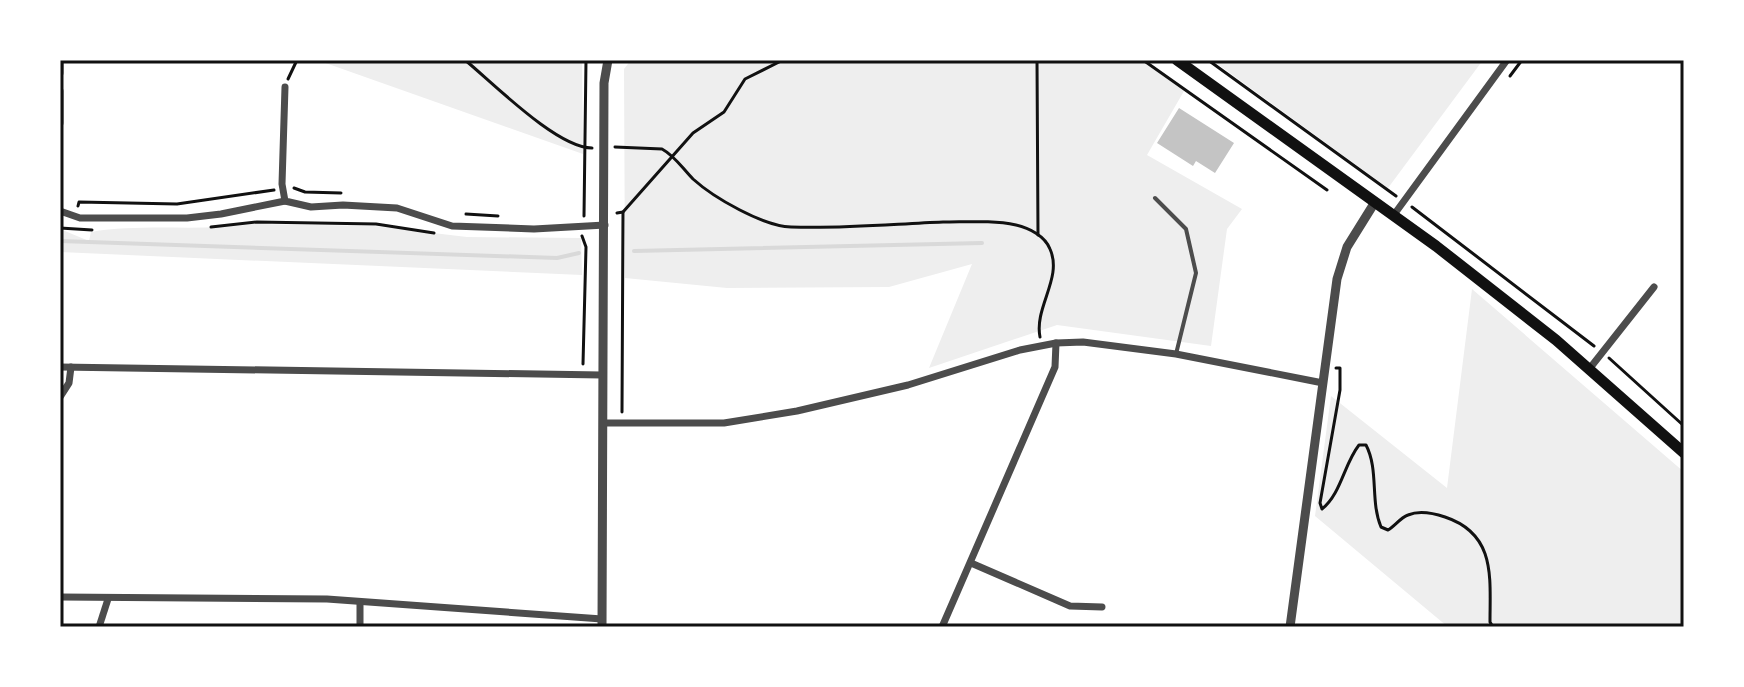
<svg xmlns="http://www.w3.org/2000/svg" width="1744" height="687" font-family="'Fira Sans',sans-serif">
<rect width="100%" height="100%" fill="#fff"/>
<g fill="#eee">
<polygon points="317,60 582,60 583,154"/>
<polygon points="631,60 1141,60 1184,91 1147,155 1242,209 1227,229 1211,346 1057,325 929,368 972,264 889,287 727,288 625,278 624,69"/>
<polygon points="1212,60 1483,60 1388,188"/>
<path d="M253,224L374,226L467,237L581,238L582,275L60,252V229L89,241L91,232C145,223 199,232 253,224Z"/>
<polygon points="1472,289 1684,472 1684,627 1448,627 1315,516 1331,396 1447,488"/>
</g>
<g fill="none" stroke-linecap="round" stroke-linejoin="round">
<g stroke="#d9d9d9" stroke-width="4">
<polyline points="60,241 557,258 579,253"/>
<polyline points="634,251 982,243"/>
</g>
</g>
<polygon fill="#c4c4c4" points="1179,108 1234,143 1215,173 1196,161 1193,166 1157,143"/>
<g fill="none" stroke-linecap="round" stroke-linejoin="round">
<g stroke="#111" stroke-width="3">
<path d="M465,60C493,83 557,148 592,148"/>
<polyline points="1037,60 1038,235"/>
<polyline points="1143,60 1327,190"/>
<polyline points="1208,60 1396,196"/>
<polyline points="1510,76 1522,60"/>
<polyline points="288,79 297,60"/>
<path d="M615,147L662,149C675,156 683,169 693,179C714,198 763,226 791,227C841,229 893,224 943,222C967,222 993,220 1016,225C1029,228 1045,236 1050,249C1063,278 1034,307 1040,337"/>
<polyline points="294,188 305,192 341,193"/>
<polyline points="78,206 79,202 177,204 274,190"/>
<polyline points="1412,207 1594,346"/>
<polyline points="617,213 623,212 693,133 724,112 745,79 783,60"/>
<polyline points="466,214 498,216"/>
<polyline points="584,216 586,60"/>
<polyline points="211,227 257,222 376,224 434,233"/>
<polyline points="60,228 92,230"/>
<polyline points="582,236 586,247 583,364"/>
<polyline points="1609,358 1684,426"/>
<path d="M1336,368H1340V390L1320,503L1322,509C1341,494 1344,464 1359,445H1366C1379,470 1370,501 1381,527L1388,530C1395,526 1400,518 1408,515C1420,510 1433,513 1445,517C1496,534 1490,577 1490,622L1493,627"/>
<polyline points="622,412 623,212"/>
</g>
<polyline stroke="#4c4c4c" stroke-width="4" points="1155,198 1186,229 1196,273 1176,354"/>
<g stroke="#4c4c4c" stroke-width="7">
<polyline points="60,73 60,60"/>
<polyline points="285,87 282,184 285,201 311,207 343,205 397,208 452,226 534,229 605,225"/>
<polyline points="60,91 60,123"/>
<polyline points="60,211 80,218 187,218 221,214 285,201"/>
<polyline points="1393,216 1507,60"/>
<polyline points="60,367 602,375"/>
<polyline points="1590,368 1654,287"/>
<polyline points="60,397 69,383 71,367"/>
<polyline points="603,423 724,423 797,411 908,385 1020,350 1056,343 1083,342 1176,354 1323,383"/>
<polyline points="971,563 1070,606 1102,607"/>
<polyline points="60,597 327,599 602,619"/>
<polyline points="360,602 360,627"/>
<polyline points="99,627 108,599"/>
<polyline points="942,627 1055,367 1056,343"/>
</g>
<g stroke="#4c4c4c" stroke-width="9">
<polyline points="602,627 604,83 608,60"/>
<polyline points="1290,627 1337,279 1347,247 1375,202"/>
</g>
<polyline stroke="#111" stroke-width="11" points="1177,60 1436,246 1556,340 1684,453"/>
</g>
<rect width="1744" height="687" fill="none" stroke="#ffffff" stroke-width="124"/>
<rect x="62" y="62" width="1620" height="563" fill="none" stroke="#111" stroke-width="3"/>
</svg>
